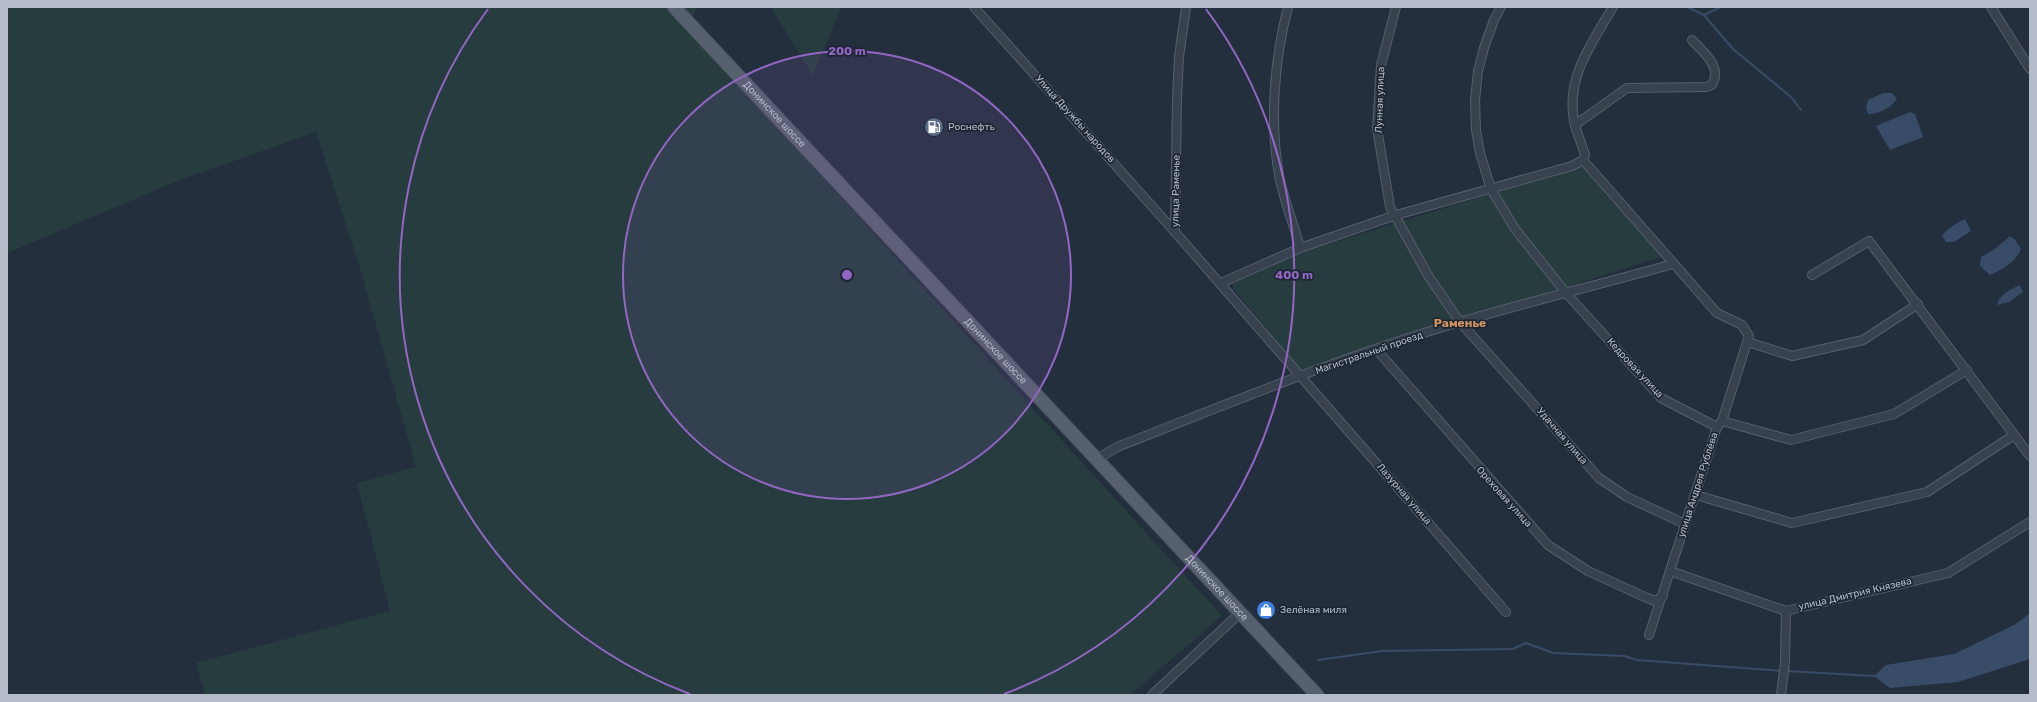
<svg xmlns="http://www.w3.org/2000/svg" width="2037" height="702" font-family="Rubik,sans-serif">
<rect width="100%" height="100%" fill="#242f3e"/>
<g fill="#263c3f">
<polygon points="7,7 700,7 694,12 691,33 1222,616 1130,695 205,695 196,663 390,611 357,483 416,467 359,265 316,132 180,180 7,253"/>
<polygon points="771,7 841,7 813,76"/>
<polygon points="1585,165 1661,257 1301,371 1233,288 1233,280 1299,253"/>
</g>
<g fill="#394c67">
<path d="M1883,93H1892L1897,99C1890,108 1879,114 1868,114L1866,107L1868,100Z"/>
<polygon points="1910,112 1915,114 1923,137 1890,150 1876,126"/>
<path d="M1965,219L1971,231L1954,242H1946L1942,236C1948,228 1956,223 1965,219Z"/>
<path d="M2010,236L2015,240L2021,249C2016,262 2003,269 1990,275L1980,266L1981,257L1995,249Z"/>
<path d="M2020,285L2023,292L2009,302L1997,305C2000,294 2009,290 2020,285Z"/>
<polygon points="2030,613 2030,659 1958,682 1890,688 1874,676 1886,665 1954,654 2016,624"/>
</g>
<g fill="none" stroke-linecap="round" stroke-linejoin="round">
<g stroke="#394c67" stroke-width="2">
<polyline points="1687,7 1704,15 1721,7"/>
<polyline points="1704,15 1733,49 1791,97 1801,110"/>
<polyline points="1318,660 1382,651 1513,649 1526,643 1553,653 1624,656 1637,660 1782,671"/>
<polyline points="1787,671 1874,676"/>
</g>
<g stroke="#565f6c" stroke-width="10">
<g id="minor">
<polyline points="974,7 1175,232"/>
<polyline points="1186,7 1179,57 1177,97 1175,232 1506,612"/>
<path d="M1288,7C1274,60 1269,126 1280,180C1285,203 1294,225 1300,248"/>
<polyline points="1396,7 1381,65 1377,128 1390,207 1429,277 1460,322 1599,478 1627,497 1685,524"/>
<polyline points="1501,7 1494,20 1484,48 1478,71 1475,100 1476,130 1480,153 1491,189 1515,229 1566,293 1661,398 1717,427"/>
<polyline points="1991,7 2030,69"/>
<path d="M1575,125L1627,88L1706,87L1712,85C1723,67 1703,52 1692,40"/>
<polyline points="1583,160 1717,313 1742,325 1749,336 1722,421 1717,427 1649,635"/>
<path d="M1583,160L1585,155C1582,145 1578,135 1575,126C1564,79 1591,45 1613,7"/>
<polyline points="1812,275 1869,241 2030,456"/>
<polyline points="1221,283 1300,248 1396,215 1572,166 1583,160"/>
<polyline points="1748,342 1792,356 1863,340 1918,304"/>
<polyline points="1376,349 1548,545 1588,571 1647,598 1655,601 1663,596"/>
<polyline points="1722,421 1791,440 1894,414 1967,370"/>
<path d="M1096,460L1117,447C1230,403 1343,356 1460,322C1531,301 1602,284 1673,264"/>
<polyline points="1696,495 1792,523 1927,492 2014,435"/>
<polyline points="1670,571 1786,611 1948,573 2030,522"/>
<polyline points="1152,695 1240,613"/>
<polyline points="1781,695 1785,662 1786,611"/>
</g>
</g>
<g stroke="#414a57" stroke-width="15">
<g id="primary">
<path id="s1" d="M674,7L1317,695"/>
</g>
</g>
<use href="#minor" stroke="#38414e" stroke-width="8"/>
<use href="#primary" stroke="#56606e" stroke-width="13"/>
</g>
<circle cx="847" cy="275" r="224" fill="#9266c3" fill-opacity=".12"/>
<g fill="none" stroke="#9266c3" stroke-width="2">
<circle cx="847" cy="275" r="224"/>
<path d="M690 694A447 447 0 0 1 488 9M1206 9A447 447 0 0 1 1004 694"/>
</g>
<defs>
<g id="fuel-disc" transform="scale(1)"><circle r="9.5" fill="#5c6f8a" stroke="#1d2633"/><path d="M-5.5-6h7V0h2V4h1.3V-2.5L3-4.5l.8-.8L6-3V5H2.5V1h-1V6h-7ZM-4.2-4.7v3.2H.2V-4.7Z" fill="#fff"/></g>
<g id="shop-disc" transform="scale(1)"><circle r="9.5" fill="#3f7fe0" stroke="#1d2633"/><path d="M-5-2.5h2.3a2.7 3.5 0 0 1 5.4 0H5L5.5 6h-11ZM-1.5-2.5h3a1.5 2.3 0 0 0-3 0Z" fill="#fff"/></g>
</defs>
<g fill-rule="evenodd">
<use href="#fuel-disc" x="934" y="127"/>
<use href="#shop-disc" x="1266" y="610"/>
</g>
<g text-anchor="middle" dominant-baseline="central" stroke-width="3.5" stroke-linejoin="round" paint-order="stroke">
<g font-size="10" fill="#b4bcc9" stroke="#1d2633">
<text transform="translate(1380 100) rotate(-88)">Лунная улица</text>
<text stroke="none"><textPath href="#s1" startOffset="147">Донинское шоссе</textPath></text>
<text transform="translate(1075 119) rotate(48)">Улица Дружбы народов</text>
<text transform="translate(1176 191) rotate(-89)">улица Раменье</text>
<text stroke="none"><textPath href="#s1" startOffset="471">Донинское шоссе</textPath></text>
<text transform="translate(1369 353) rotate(-19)">Магистральный проезд</text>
<text transform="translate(1635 368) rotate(47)">Кедровая улица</text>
<text transform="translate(1562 436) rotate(49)">Удачная улица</text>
<text transform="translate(1698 485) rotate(-72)">улица Андрея Рублёва</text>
<text transform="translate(1404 494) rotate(49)">Лазурная улица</text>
<text transform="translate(1504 497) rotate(48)">Ореховая улица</text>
<text stroke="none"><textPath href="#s1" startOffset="795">Донинское шоссе</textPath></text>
<text transform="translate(1855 594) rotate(-13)">улица Дмитрия Князева</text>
</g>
<g font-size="10" fill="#b4bcc9" stroke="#1d2633" text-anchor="start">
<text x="948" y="127">Роснефть</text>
<text x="1280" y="610">Зелёная миля</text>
</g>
<g font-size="12" font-weight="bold" fill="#d59563" stroke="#1d2633">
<text x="1460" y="323">Раменье</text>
</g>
</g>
<circle cx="847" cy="275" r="6" fill="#9266c3" stroke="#1d2633" stroke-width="2"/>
<g font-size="12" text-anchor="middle" font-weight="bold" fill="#9266c3" stroke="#1d2633" stroke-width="3.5" stroke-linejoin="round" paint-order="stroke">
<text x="847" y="55">200 m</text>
<text x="1294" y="279">400 m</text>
</g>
<rect width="2037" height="702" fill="none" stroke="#b4bcc9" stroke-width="16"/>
</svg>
